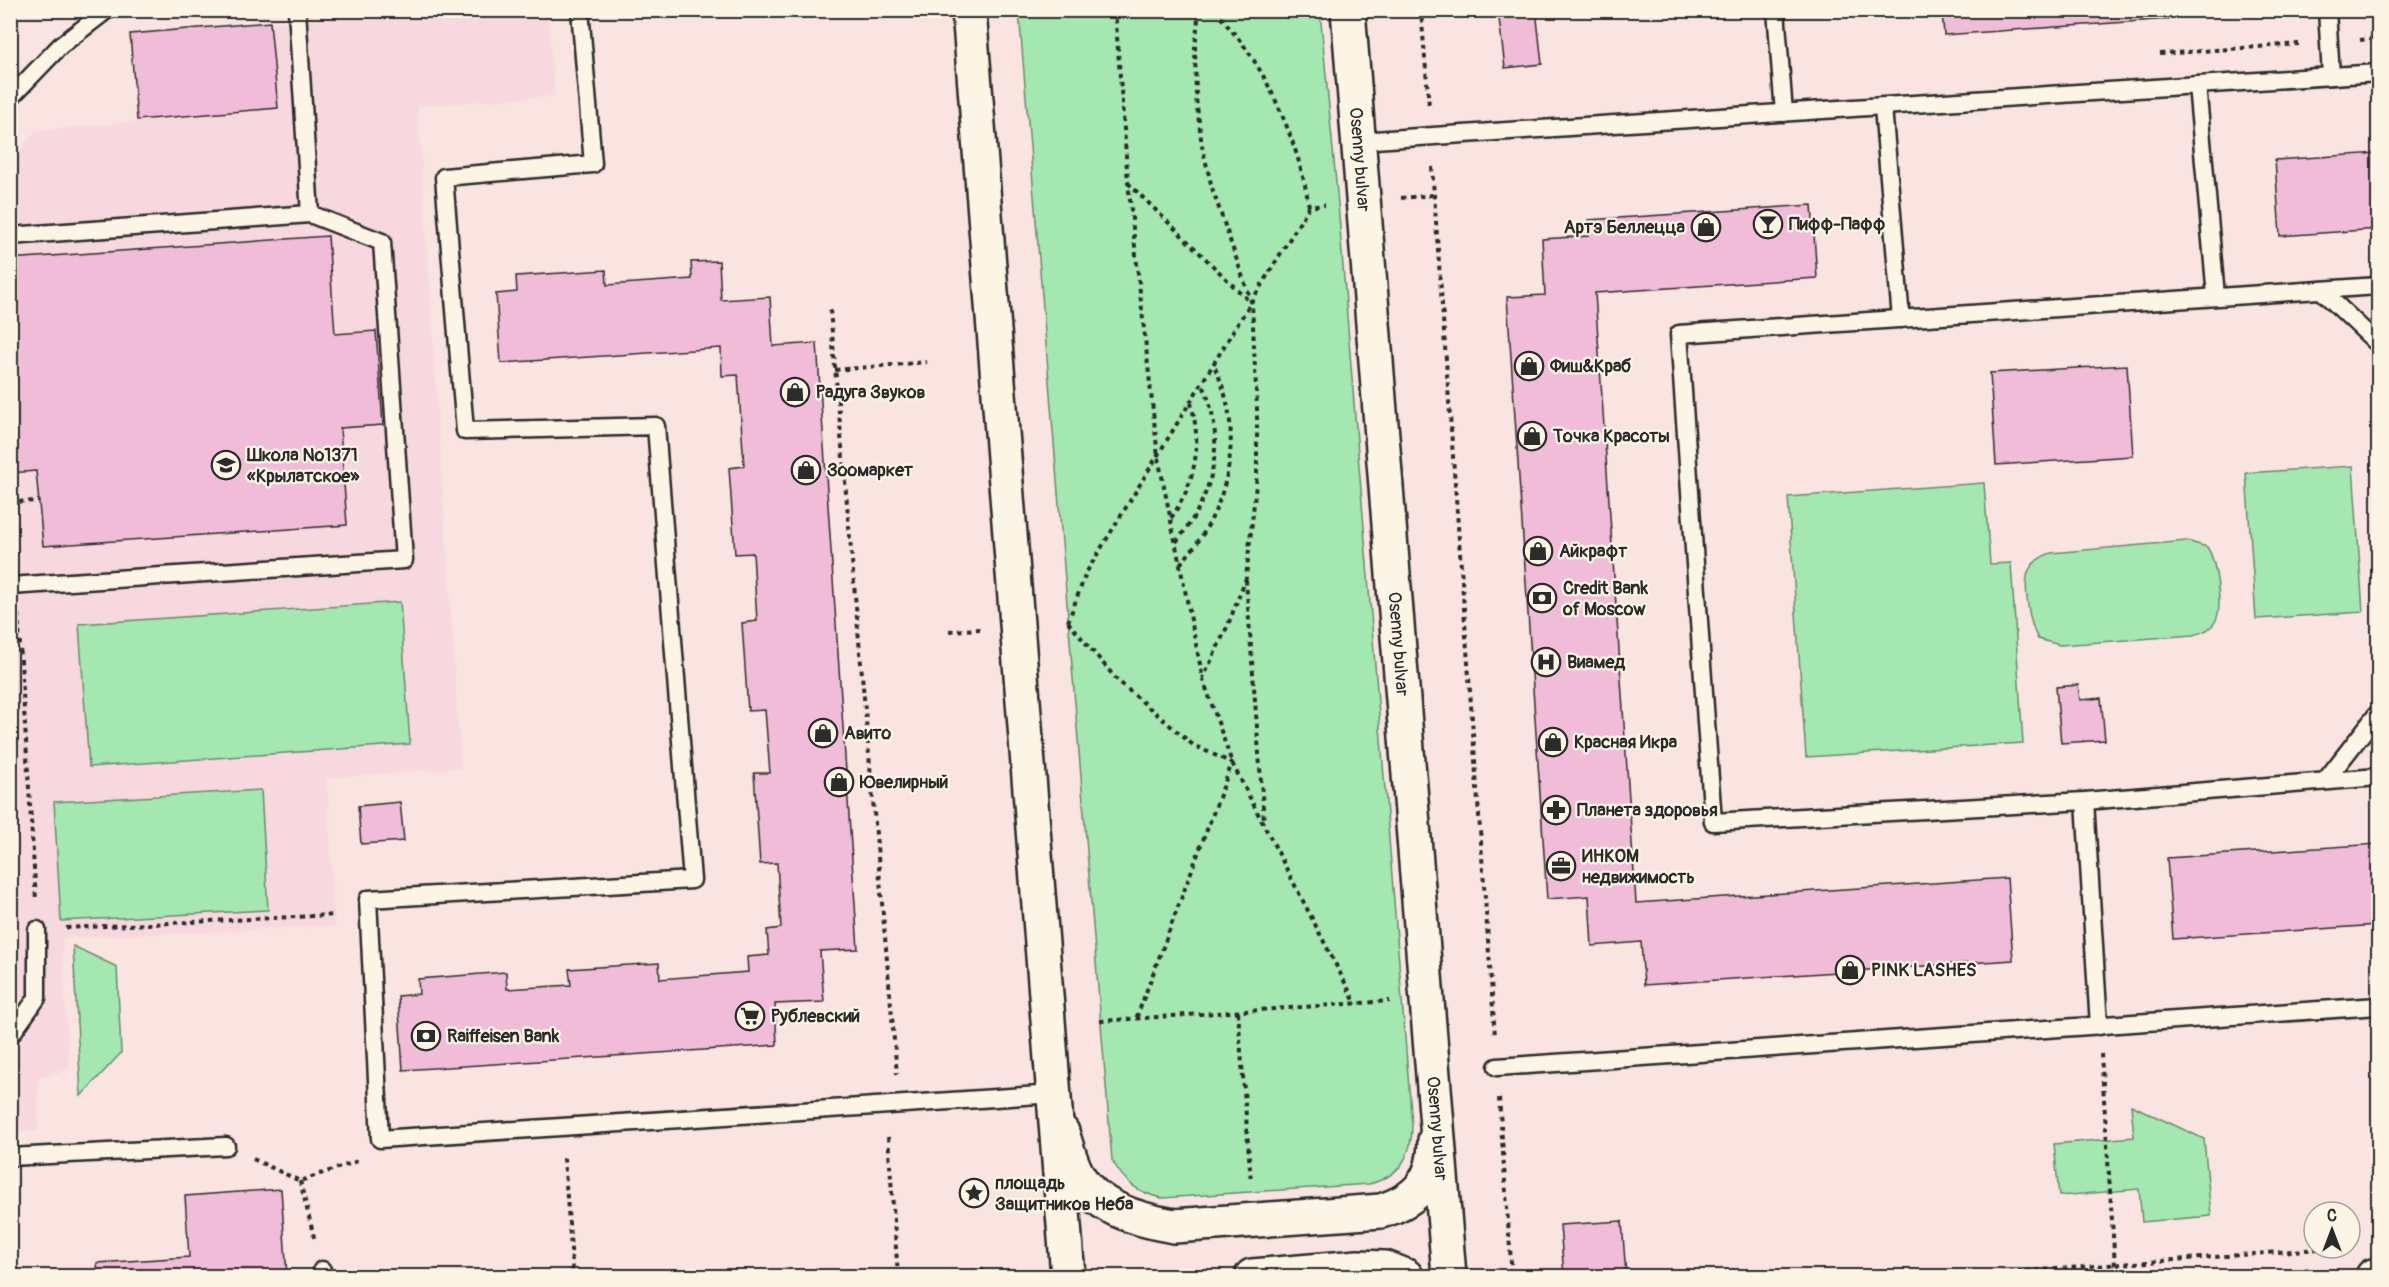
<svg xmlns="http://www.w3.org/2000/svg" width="2389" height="1287" font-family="Pangolin,sans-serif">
<rect width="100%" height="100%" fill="#f9e4e1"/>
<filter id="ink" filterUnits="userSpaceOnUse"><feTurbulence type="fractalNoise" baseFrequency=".0167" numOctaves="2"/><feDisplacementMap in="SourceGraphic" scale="12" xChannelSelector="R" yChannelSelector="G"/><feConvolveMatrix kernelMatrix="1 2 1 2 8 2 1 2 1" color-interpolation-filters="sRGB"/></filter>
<g filter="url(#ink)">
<polygon fill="#f7d8de" points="363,10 548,11 555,96 418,106 461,768 327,778 335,926 62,938 69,1069 38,1079 38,1131 11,1132 11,162 35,131 278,108 270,22 363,14"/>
<g fill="#a5e7b1" stroke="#68896e" stroke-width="1.5">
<path d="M1019,11H1320L1338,204L1412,1125C1412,1157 1400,1176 1369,1184L1162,1198C1138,1193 1124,1182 1112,1160Z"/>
<polygon points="2353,466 2363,612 2256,619 2246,473"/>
<polygon points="1984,483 1990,564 2011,563 2023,743 1806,757 1788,497"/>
<path d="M2187,541L2207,547C2216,560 2223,606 2216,620C2211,630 2203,632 2193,635L2060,645L2038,639C2030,625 2022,585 2029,570C2034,560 2042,556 2051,553Z"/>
<polygon points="400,602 410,744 89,767 79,624"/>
<polygon points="261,790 268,910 61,921 54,802"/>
<polygon points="73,946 117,967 121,1053 81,1096"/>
<polygon points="2131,1105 2204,1139 2211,1216 2142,1222 2139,1189 2059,1196 2054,1144 2134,1137"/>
</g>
<g fill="#f1bcd8" stroke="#2b2b2b" stroke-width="1.5">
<polygon points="1498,10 1536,10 1542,64 1505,68"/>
<polygon points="1942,10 2168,10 2169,19 1944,35"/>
<polygon points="270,22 278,108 137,120 130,34"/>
<polygon points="2378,153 2378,229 2280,236 2275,160"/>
<polygon points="1812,205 1817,278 1595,293 1636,903 2007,878 2013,960 1644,985 1641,942 1592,946 1589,896 1547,899 1507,297 1545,295 1542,239 1589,236 1588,220"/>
<polygon points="328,236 335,334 376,331 383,425 340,428 347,525 43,546 36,471 10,473 10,360 16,360 10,259"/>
<polygon points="719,261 721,300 770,297 773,346 817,343 858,949 820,951 824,1002 775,1004 777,1045 403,1070 398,996 419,994 418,979 506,972 507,989 571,985 569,969 659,963 660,979 748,972 747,957 769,955 767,930 781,928 777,863 760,864 754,773 770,773 765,710 748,711 742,623 757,621 753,553 735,554 729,468 744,466 738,375 722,376 721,348 501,363 496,294 517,292 516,276 606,270 607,285 692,279 691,262"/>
<polygon points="2127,365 2133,456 1996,465 1990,373"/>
<polygon points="2078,685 2080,700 2101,698 2105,740 2061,743 2056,687"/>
<polygon points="400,802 404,841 361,844 358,806"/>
<polygon points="2378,844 2378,925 2173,939 2167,858"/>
<polygon points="281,1189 287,1276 98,1276 97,1263 189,1257 185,1196"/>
<polygon points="1622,1221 1626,1276 1564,1276 1560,1225"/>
</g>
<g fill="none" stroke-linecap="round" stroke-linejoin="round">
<g stroke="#2b2b2b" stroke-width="21">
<g id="lane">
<polyline points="580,10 593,164 444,177 465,431 656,426 692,880 368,899 380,1139 1054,1094"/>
<polyline points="1776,10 1784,113"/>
<polyline points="2327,10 2331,76"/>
<polyline points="2197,85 2216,296"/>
<polyline points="10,98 60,46 107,10"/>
<polyline points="1883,107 1901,319"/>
<polyline points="1359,141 2378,73"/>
<polyline points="10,236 310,214"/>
<polyline points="2378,286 1679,334 1713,822 2085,801 2378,777"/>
<polyline points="2321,290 2378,344"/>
<polyline points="10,586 404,560 382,242 310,214 297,10"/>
<polyline points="2325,781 2378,713"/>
<polyline points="2085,801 2099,1026"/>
<polyline points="10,1036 37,998 37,930"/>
<polyline points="1497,1067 2378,1006"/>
<polyline points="10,1157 226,1146"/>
<polyline points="322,1270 322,1276"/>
</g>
</g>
<g stroke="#2b2b2b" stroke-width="38">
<g id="street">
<path d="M1062,1132C1066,1145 1070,1160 1076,1172C1094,1208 1138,1220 1174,1226L1381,1211C1419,1199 1435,1179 1435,1140"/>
<polyline points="1252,1276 1358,1267 1385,1268 1406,1276"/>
<polyline points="2373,1276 2378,1276"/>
</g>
</g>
<g stroke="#2b2b2b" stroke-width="38">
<g id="secondary">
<polyline points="969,10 1068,1276"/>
<path id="s1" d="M1348,10L1449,1276"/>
</g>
</g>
<g stroke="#2b2b2b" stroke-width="4" stroke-dasharray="4.5 4.5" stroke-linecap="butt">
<polyline points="1115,10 1128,182 1158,457 1203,679 1232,763 1356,1004"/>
<polyline points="1199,10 1195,47 1196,98 1202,146 1212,188 1252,304 1257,410 1257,475 1246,578 1228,625 1203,678"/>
<path d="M1215,10C1225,23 1237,36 1247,50C1276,91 1302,157 1309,207"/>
<polyline points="1421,10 1429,106"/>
<polyline points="2360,40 2378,38"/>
<polyline points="2160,54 2299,44"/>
<polyline points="1432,167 1495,1036"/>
<polyline points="1128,183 1251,303"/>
<polyline points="1401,198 1433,195"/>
<polyline points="830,310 897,1074"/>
<polyline points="835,370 927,362"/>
<polyline points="10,502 39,501"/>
<path d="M1171,518C1196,482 1202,446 1191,403"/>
<path d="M1176,542C1214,496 1227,441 1203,385"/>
<path d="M1180,564C1229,512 1247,432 1214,366"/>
<polyline points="1246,580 1264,821"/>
<polyline points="18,614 36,900"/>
<polyline points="1068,622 1086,573 1309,207 1325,205"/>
<polyline points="1068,622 1118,681 1193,745 1232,763 1136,1019"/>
<polyline points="949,631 980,629"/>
<polyline points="66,928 335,915"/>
<polyline points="1238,1012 1251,1182"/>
<polyline points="1100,1021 1390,1001"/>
<polyline points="2101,1054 2115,1266"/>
<polyline points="1499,1098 1512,1276"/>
<polyline points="888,1137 898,1276"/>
<polyline points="564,1158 573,1276"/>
<polyline points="253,1159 300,1181 358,1161"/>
<polyline points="300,1181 315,1241"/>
<polyline points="890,1276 989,1270"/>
<polyline points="1964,1276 2332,1248"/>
</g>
<use href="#lane" stroke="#fcf5e5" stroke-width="16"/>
<use href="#street" stroke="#fcf5e5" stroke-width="33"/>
<use href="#secondary" stroke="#fcf5e5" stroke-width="33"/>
</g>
</g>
<defs>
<g id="bar-ring" transform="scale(1.5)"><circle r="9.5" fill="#fcf5e5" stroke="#2b2b2b" stroke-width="1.5"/><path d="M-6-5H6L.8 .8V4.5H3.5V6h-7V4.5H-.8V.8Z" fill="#2b2b2b"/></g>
<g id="shop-ring" transform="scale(1.5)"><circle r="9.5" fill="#fcf5e5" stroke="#2b2b2b" stroke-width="1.5"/><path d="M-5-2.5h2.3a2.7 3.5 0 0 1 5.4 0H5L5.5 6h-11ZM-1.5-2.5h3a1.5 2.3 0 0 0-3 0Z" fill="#2b2b2b"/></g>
<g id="school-ring" transform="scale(1.5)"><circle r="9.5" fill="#fcf5e5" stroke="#2b2b2b" stroke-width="1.5"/><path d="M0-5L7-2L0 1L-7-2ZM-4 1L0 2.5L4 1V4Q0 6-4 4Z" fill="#2b2b2b"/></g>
<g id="bank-ring" transform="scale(1.5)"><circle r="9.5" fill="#fcf5e5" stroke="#2b2b2b" stroke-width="1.5"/><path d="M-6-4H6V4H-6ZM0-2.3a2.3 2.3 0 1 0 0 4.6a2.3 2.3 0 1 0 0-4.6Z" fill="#2b2b2b"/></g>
<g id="hospital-ring" transform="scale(1.5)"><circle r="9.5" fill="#fcf5e5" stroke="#2b2b2b" stroke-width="1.5"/><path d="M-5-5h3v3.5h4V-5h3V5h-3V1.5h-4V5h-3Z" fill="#2b2b2b"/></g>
<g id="pharmacy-ring" transform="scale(1.5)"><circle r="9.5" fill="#fcf5e5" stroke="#2b2b2b" stroke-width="1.5"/><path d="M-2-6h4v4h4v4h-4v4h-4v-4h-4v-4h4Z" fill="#2b2b2b"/></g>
<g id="office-ring" transform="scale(1.5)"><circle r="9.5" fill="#fcf5e5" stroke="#2b2b2b" stroke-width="1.5"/><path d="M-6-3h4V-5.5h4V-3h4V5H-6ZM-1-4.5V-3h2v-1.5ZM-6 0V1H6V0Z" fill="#2b2b2b"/></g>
<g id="supermarket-ring" transform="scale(1.5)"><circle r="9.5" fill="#fcf5e5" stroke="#2b2b2b" stroke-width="1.5"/><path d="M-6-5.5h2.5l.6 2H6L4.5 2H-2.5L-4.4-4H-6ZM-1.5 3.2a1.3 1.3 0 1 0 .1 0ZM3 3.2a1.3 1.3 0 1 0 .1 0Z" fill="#2b2b2b"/></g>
<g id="sight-ring" transform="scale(1.5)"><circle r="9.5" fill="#fcf5e5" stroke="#2b2b2b" stroke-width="1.5"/><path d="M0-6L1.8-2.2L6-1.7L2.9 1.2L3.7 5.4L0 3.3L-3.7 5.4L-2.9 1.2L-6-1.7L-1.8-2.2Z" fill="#2b2b2b"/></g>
</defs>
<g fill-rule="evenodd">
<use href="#bar-ring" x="1768" y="224"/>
<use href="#shop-ring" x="1706" y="227"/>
<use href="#shop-ring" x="1529" y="366"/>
<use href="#shop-ring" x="795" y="392"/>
<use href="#shop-ring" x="1532" y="436"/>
<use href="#school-ring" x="226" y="465"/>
<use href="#shop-ring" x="806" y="470"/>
<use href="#shop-ring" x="1538" y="551"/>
<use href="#bank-ring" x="1542" y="598"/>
<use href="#hospital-ring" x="1546" y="662"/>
<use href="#shop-ring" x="823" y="733"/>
<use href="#shop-ring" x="1553" y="742"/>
<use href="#shop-ring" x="839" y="782"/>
<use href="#pharmacy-ring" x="1556" y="810"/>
<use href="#office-ring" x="1561" y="866"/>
<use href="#shop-ring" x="1850" y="970"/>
<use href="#supermarket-ring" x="750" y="1016"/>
<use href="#bank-ring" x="426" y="1036"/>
<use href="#sight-ring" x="974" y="1193"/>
</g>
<g text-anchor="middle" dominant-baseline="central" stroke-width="4.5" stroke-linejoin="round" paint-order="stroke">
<g font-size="18" fill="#2b2b2b" stroke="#fcf5e5">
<text stroke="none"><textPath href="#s1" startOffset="150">Osenny bulvar</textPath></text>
<text stroke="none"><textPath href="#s1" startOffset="636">Osenny bulvar</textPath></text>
<text stroke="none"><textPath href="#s1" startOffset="1122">Osenny bulvar</textPath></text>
</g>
<g font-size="18" font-weight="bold" fill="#2b2b2b" stroke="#fcf5e5" text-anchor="start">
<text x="1789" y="224">Пифф-Пафф</text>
<text x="1685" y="227" text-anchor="end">Артэ Беллецца</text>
<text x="1550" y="366">Фиш&amp;Краб</text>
<text x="816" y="392">Радуга Звуков</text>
<text x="1553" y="436">Точка Красоты</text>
<text x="247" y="455">Школа №1371<tspan x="247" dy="21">«Крылатское»</tspan></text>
<text x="827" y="470">Зоомаркет</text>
<text x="1559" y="551">Айкрафт</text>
<text x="1563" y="588">Credit Bank<tspan x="1563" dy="21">of Moscow</tspan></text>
<text x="1567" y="662">Виамед</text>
<text x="844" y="733">Авито</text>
<text x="1574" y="742">Красная Икра</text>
<text x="860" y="782">Ювелирный</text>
<text x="1577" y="810">Планета здоровья</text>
<text x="1582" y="856">ИНКОМ<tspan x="1582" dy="21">недвижимость</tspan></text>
<text x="1871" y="970">PINK LASHES</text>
<text x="771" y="1016">Рублевский</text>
<text x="447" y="1036">Raiffeisen Bank</text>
<text x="995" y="1183">площадь<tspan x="995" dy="21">Защитников Неба</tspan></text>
</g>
</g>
<rect width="2389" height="1287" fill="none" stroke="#fcf5e5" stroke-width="36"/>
<rect x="18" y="18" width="2353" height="1251" fill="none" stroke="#2b2b2b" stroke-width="2" filter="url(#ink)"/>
<g transform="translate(2332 1230)"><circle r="28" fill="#fcf5e5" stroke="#a8a49b" stroke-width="1.5"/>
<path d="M0-4.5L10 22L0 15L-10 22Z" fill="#2b2b2b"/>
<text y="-9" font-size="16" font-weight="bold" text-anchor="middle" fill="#2b2b2b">С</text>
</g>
</svg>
